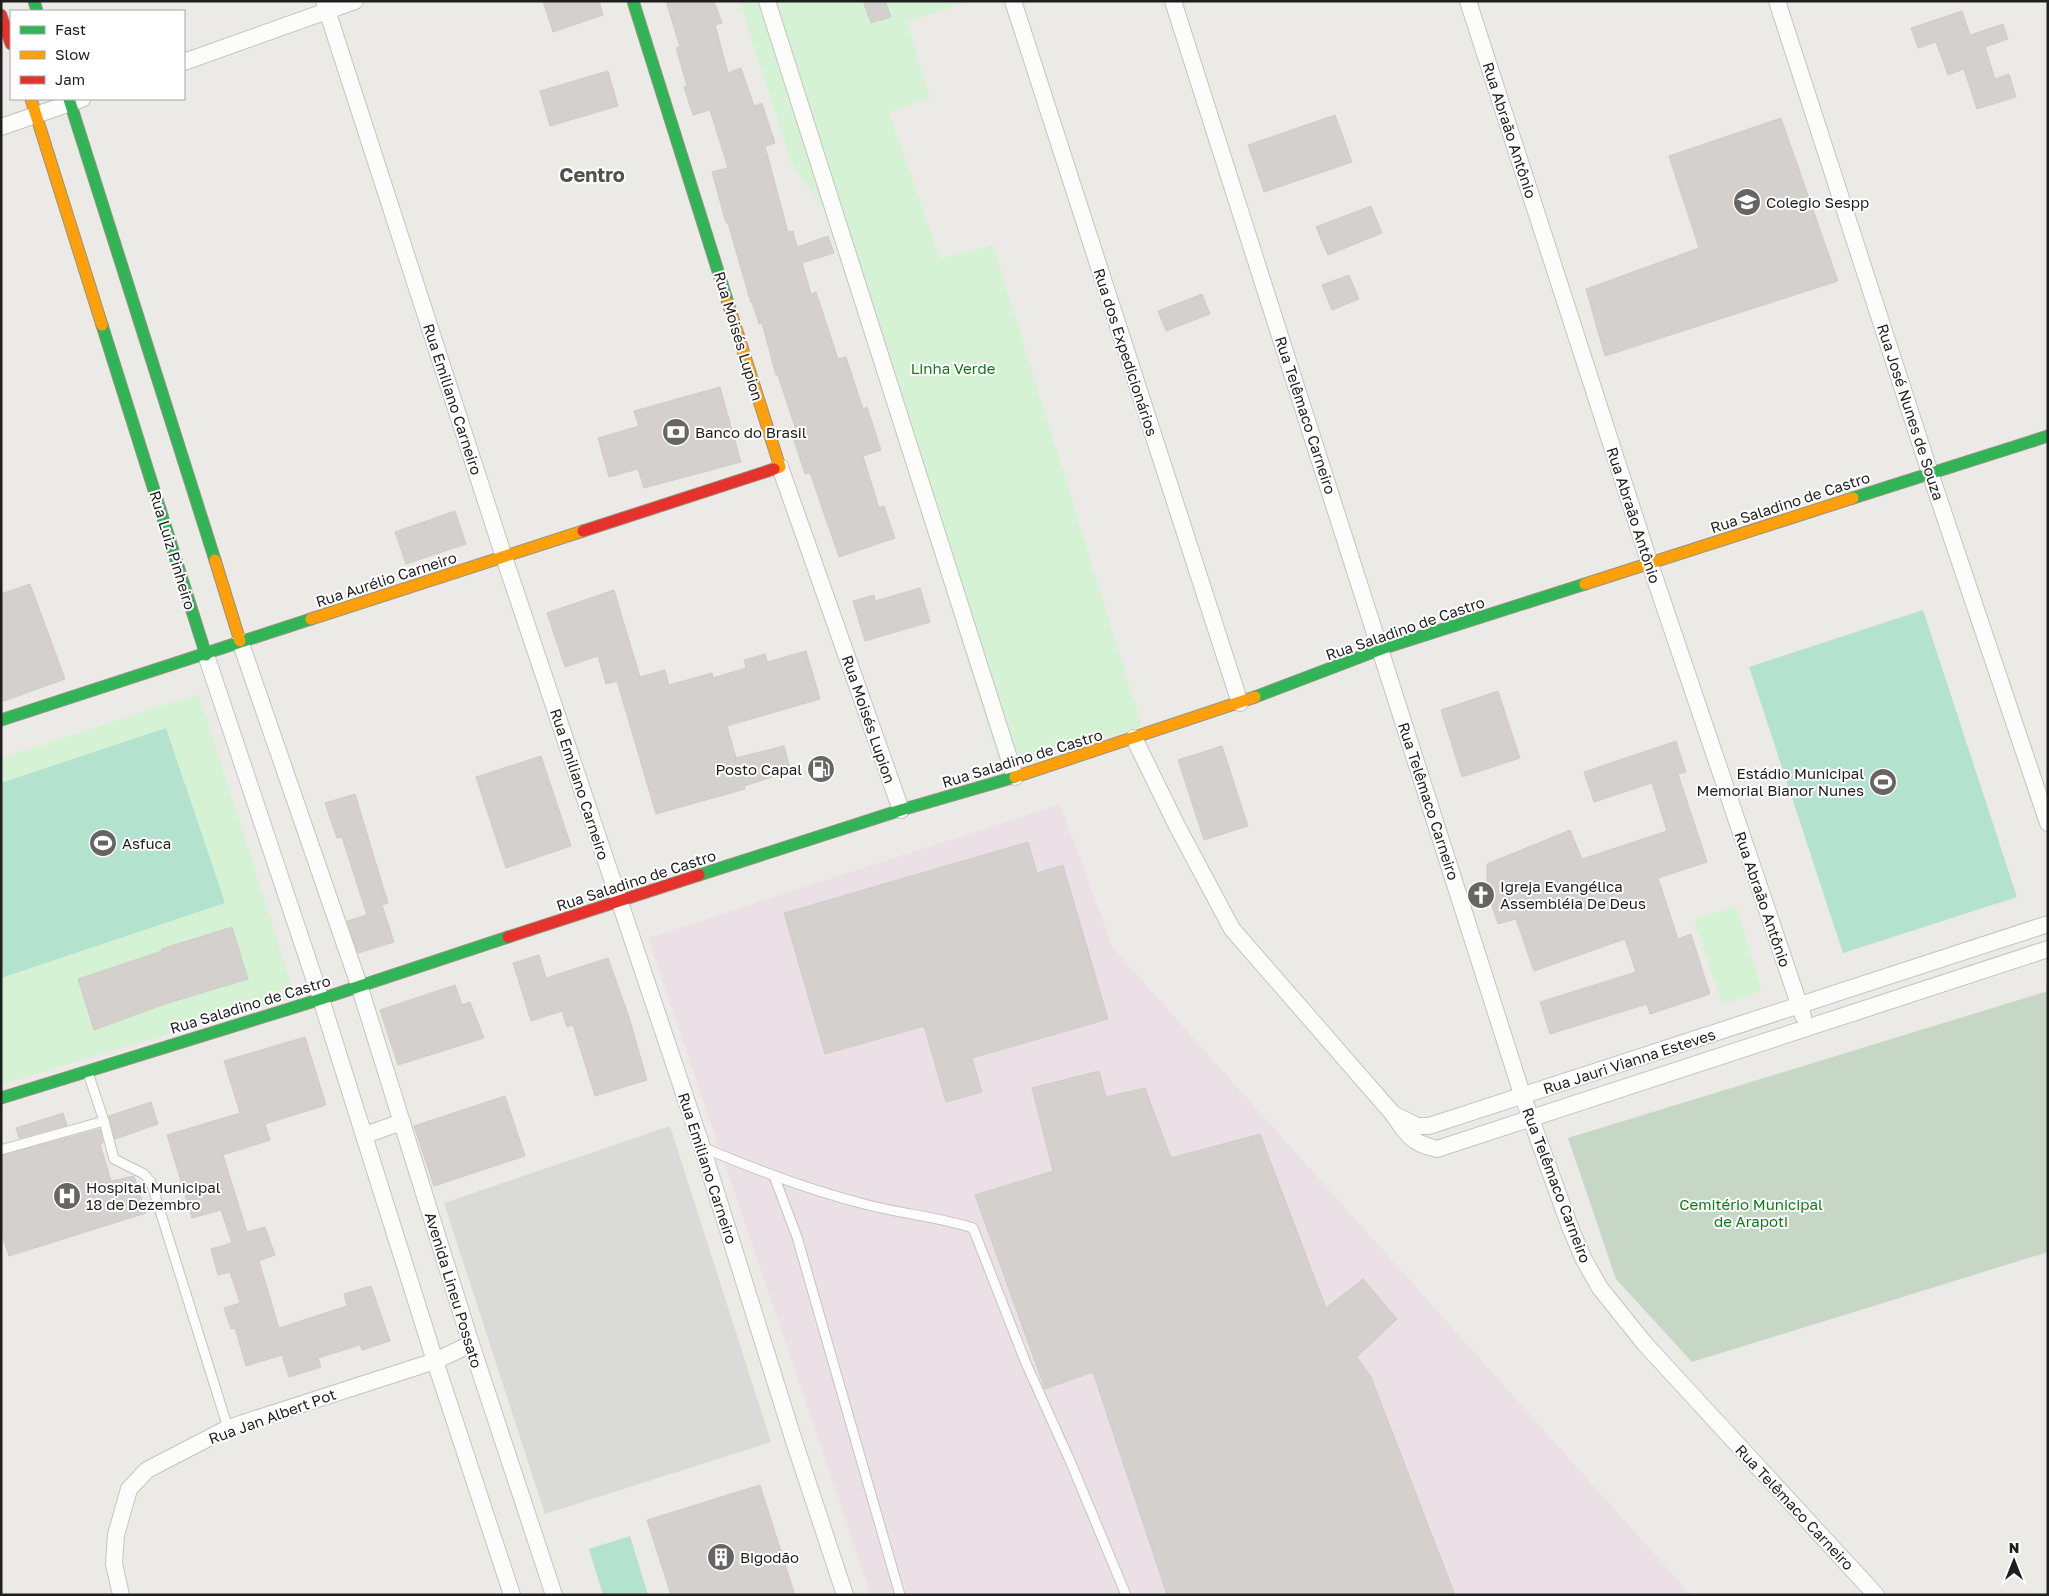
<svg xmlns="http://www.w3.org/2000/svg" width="2049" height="1596" font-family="'Golos Text',sans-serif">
<rect width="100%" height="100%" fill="#eceae7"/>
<polygon fill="#eae0e6" points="1060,804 1113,948 1691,1595 871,1595 648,938"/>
<polygon fill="#dadad8" points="670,1126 771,1442 545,1514 444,1203"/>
<polygon fill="#c6d7c6" points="2048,991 2048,1252 1692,1362 1616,1279 1568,1138"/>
<g fill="#d5f2d5">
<polygon points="739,1 972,1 907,22 930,98 889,112 940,259 993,245 1142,726 1001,769 829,216 792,165"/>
<polygon points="199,694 295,995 1,1085 1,758"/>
<polygon points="1736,906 1762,991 1722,1005 1694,920"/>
</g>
<g fill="#b3e2ce">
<polygon points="1923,610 2017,897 1843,953 1749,667"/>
<polygon points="166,728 225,903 1,978 1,783"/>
<polygon points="630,1536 648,1595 603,1595 589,1549"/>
</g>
<g fill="#d3d0ce" stroke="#cfccc8">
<polygon points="543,1 599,1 603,15 553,32"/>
<polygon points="666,1 714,1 722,23 715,25 728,73 741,68 754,106 762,103 775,143 765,146 788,232 793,231 797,247 828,236 834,253 802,263 811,294 816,292 838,359 846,357 863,409 867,407 881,450 863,456 879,508 884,506 895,538 839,557 810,473 805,474 791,431 796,430 778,375 776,375 762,323 759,324 752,302 751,303 728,223 726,223 712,172 728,168 710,110 693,115 684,87 687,86 676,48 680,47"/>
<polygon points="863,1 885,1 891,17 871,23"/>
<polygon points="1962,11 1970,35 2003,24 2008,39 1985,47 1995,79 2009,74 2016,97 1977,109 1964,69 1948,75 1936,42 1918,48 1911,28"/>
<polygon points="608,71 618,106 550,126 540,91"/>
<polygon points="1335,115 1352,162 1264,192 1248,145"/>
<polygon points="1781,118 1838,281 1605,356 1586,289 1699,248 1669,156"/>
<polygon points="1371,206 1382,233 1328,255 1316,227"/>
<polygon points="1349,275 1359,299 1332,310 1322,285"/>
<polygon points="1202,294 1210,314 1166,331 1158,311"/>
<polygon points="720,387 741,462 644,488 638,469 609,477 598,438 639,426 634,411"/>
<polygon points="455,511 466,544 406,564 395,532"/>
<polygon points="30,584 65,679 1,702 1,594"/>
<polygon points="920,588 930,622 865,641 853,601 874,595 875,601"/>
<polygon points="614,590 640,677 665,670 669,685 712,673 713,678 746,668 744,660 765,654 767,662 806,651 820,699 727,726 736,758 784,746 791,771 744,786 745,789 656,814 617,681 606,684 598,656 565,667 547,613"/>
<polygon points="1498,691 1520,758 1462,777 1441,710"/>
<polygon points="1676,741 1686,772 1678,774 1707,862 1658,878 1678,939 1691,934 1710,994 1650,1014 1647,1004 1550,1034 1540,1002 1636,972 1625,939 1534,971 1516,919 1498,924 1487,890 1487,864 1570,830 1582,859 1667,831 1652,783 1594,802 1584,772"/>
<polygon points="1222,746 1248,826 1204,840 1178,760"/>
<polygon points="541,756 571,846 506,868 476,777"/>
<polygon points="355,794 388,903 382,905 394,942 358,953 347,921 367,915 342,837 337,838 325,803"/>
<polygon points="1028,842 1037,873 1063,865 1108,1019 972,1058 982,1092 946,1102 924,1026 825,1054 784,913"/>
<polygon points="232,927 248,979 165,1004 94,1030 78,979 162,951 161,949"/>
<polygon points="539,955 546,978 608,958 629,1017 647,1080 595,1096 573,1025 567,1027 562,1011 531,1021 513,963"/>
<polygon points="455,985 462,1005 470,1002 484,1038 398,1065 380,1010"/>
<polygon points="305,1037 326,1105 265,1124 270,1140 223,1155 247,1232 265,1227 275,1255 259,1261 279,1328 347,1306 344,1294 371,1286 390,1341 362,1350 360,1345 318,1358 321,1367 289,1377 282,1355 246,1366 235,1328 231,1329 224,1308 240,1303 230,1272 218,1275 211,1249 232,1243 221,1210 192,1218 167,1135 240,1113 224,1061"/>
<polygon points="1099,1071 1106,1097 1145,1088 1171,1158 1260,1134 1326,1308 1363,1279 1397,1319 1357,1357 1371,1377 1455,1595 1167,1595 1093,1372 1045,1389 975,1195 1053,1171 1032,1088"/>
<polygon points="505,1096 525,1156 434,1186 414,1126"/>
<polygon points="151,1102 158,1124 115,1139 109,1116"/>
<polygon points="63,1113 67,1125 19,1138 16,1128"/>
<polygon points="100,1129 103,1143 100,1144 111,1181 134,1176 146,1213 9,1256 1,1232 1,1156"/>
<polygon points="760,1485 795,1595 671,1595 647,1520"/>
</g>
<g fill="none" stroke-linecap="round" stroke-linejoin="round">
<g stroke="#c5c4c3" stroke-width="11">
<g id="lane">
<polyline points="104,1121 114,1159 144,1174 151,1182 228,1428"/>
<path d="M702,1147C756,1170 812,1191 868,1205C903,1214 939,1217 973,1228L1025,1361L1071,1463L1126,1595"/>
<polyline points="1,1150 104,1121 88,1073"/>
<polyline points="774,1176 797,1237 900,1595"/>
</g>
</g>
<g stroke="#c5c4c3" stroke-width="18">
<g id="street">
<polyline points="324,1 504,557 702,1147 793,1438 845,1595"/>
<polyline points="767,1 1015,777"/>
<polyline points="1013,1 1240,703"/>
<polyline points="1173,1 1522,1094 1570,1227 1583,1258 1600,1288 1645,1344 1876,1595"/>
<polyline points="1468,1 1650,564 1803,1016"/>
<polyline points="1777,1 1930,473 2048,823"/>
<polyline points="184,62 355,1"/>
<polyline points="1,127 82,99"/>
<polyline points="780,467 901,810"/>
<polyline points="240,641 359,985 471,1344 554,1595"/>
<polyline points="206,655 321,999 435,1361 512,1595"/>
<polyline points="1134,738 1177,826 1232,929 1393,1114"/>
<path d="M2048,924L1429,1126H1417L1393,1114C1407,1135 1411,1143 1437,1149L2048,949"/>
<polyline points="365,1135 402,1122"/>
<polyline points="121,1595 114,1564 116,1535 129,1489 147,1470 228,1428 435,1361 471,1344"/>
</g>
</g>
<g stroke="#94957f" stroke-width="13">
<g id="fast">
<polyline points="34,1 37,11"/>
<polyline points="633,1 728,303"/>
<polyline points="69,99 215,560"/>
<polyline points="102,325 206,655"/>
<polyline points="1853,498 2048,436"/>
<polyline points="1255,697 1381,649 1585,584"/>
<polyline points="1,720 311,619"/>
<polyline points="699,875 901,810 1015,777"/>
<polyline points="1,1098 321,999 508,937"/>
</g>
</g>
<g stroke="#94957f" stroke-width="13">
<g id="slow">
<polyline points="31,99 102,325"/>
<polyline points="728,303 780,467 774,469"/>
<polyline points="215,560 240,641"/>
<polyline points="1585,584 1853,498"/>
<polyline points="311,619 583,531"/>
<polyline points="1015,777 1255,697"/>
</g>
</g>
<g stroke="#94957f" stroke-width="13">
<g id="jam">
<polyline points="1,15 11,44"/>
<polyline points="583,531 774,469"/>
<polyline points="508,937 699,875"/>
</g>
</g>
<use href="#lane" stroke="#fcfcfb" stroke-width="9"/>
<use href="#street" stroke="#fcfcfb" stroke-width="16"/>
<use href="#fast" stroke="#30b455" stroke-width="11"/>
<use href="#slow" stroke="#ff9f0a" stroke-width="11"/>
<use href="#jam" stroke="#e5322d" stroke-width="11"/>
</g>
<defs>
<g id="school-disc" transform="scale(1.4375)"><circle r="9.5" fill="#666564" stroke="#fff"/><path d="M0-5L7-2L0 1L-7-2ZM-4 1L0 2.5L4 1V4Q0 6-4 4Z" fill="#fff"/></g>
<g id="bank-disc" transform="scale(1.4375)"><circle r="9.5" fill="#666564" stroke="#fff"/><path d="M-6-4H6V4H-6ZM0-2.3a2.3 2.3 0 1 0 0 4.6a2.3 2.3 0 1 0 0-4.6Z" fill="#fff"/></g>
<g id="fuel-disc" transform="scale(1.4375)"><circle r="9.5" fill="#666564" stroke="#fff"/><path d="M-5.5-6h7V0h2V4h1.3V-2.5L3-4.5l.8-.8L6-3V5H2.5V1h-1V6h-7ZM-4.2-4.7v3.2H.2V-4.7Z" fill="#fff"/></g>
<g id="stadium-disc" transform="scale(1.4375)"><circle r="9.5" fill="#666564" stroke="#fff"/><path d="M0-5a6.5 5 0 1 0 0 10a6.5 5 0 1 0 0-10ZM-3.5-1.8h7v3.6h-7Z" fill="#fff"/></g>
<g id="church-disc" transform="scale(1.4375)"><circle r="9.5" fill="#666564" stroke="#fff"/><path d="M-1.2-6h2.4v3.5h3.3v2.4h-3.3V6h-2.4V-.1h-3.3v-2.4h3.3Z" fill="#fff"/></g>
<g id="hospital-disc" transform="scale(1.4375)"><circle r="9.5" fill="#666564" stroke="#fff"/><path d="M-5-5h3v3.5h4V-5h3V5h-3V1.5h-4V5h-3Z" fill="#fff"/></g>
<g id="building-disc" transform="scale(1.4375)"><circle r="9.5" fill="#666564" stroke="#fff"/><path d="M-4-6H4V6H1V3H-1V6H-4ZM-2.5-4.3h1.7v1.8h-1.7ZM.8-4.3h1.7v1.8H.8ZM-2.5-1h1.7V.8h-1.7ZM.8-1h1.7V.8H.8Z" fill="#fff"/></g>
</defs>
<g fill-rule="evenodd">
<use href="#school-disc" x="1747" y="202"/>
<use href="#bank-disc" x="676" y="432"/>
<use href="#fuel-disc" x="821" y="769"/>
<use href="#stadium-disc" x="1883" y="782"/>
<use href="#stadium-disc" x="103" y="843"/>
<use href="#church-disc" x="1481" y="895"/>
<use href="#hospital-disc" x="67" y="1196"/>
<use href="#building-disc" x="721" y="1557"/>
</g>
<g text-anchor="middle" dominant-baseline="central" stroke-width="4" stroke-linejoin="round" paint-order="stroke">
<g font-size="15" fill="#1e1e1e" stroke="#fff">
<text transform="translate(1510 130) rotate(72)">Rua Abraão Antônio</text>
<text transform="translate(739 336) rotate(73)">Rua Moisés Lupion</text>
<text transform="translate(1126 352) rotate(72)">Rua dos Expedicionários</text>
<text transform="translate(453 399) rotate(72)">Rua Emiliano Carneiro</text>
<text transform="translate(1911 412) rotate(72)">Rua José Nunes de Souza</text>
<text transform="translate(1306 415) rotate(72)">Rua Telêmaco Carneiro</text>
<text transform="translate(1790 502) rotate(-18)">Rua Saladino de Castro</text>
<text transform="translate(1634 515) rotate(72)">Rua Abraão Antônio</text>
<text transform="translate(173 550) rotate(73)">Rua Luiz Pinheiro</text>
<text transform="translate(386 579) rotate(-18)">Rua Aurélio Carneiro</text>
<text transform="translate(1405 628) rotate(-19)">Rua Saladino de Castro</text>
<text transform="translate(869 719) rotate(71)">Rua Moisés Lupion</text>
<text transform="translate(1022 758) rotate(-17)">Rua Saladino de Castro</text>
<text transform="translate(580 784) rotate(72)">Rua Emiliano Carneiro</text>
<text transform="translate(1429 801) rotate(72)">Rua Telêmaco Carneiro</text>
<text transform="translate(636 880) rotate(-18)">Rua Saladino de Castro</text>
<text transform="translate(1763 899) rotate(71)">Rua Abraão Antônio</text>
<text transform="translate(250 1004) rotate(-17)">Rua Saladino de Castro</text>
<text transform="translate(1629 1061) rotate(-18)">Rua Jauri Vianna Esteves</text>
<text transform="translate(708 1168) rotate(72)">Rua Emiliano Carneiro</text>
<text transform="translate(1557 1185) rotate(69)">Rua Telêmaco Carneiro</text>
<text transform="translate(454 1290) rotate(73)">Avenida Lineu Possato</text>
<text transform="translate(272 1416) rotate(-20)">Rua Jan Albert Pot</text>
<text transform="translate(1795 1507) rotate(47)">Rua Telêmaco Carneiro</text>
</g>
<g font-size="15" fill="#1e1e1e" stroke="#fff" text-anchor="start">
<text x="1766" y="202">Colegio Sespp</text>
<text x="695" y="432">Banco do Brasil</text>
<text x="802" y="769" text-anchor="end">Posto Capal</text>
<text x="1864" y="773" text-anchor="end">Estádio Municipal<tspan x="1864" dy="17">Memorial Bianor Nunes</tspan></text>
<text x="122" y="843">Asfuca</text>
<text x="1500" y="886">Igreja Evangélica<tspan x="1500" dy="17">Assembléia De Deus</tspan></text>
<text x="86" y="1187">Hospital Municipal<tspan x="86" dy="17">18 de Dezembro</tspan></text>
<text x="740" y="1557">Bigodão</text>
</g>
<g font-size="15" fill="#0f7a17" stroke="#fff">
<text x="953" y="368">Linha Verde</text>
<text x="1751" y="1204">Cemitério Municipal<tspan x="1751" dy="17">de Arapoti</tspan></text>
</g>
<g font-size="20" font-weight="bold" fill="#515151" stroke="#fff">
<text x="592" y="174">Centro</text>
</g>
</g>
<rect width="2049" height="1596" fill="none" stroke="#1e1e1e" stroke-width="5"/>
<rect x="10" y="10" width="175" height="90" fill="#ffffff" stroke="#a5a5a5"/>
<rect x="20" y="26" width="25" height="8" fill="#30b455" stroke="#a5a5a5"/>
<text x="55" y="35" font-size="15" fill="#1e1e1e">Fast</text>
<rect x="20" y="51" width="25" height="8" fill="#ff9f0a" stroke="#a5a5a5"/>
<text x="55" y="60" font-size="15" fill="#1e1e1e">Slow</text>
<rect x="20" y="76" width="25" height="8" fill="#e5322d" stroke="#a5a5a5"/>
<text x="55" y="85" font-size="15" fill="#1e1e1e">Jam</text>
<g transform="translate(2014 1561)" stroke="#ffffff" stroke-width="4" paint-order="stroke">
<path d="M0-4L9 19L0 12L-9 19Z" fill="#1e1e1e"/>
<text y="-8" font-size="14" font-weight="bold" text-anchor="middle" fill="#1e1e1e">N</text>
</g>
</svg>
